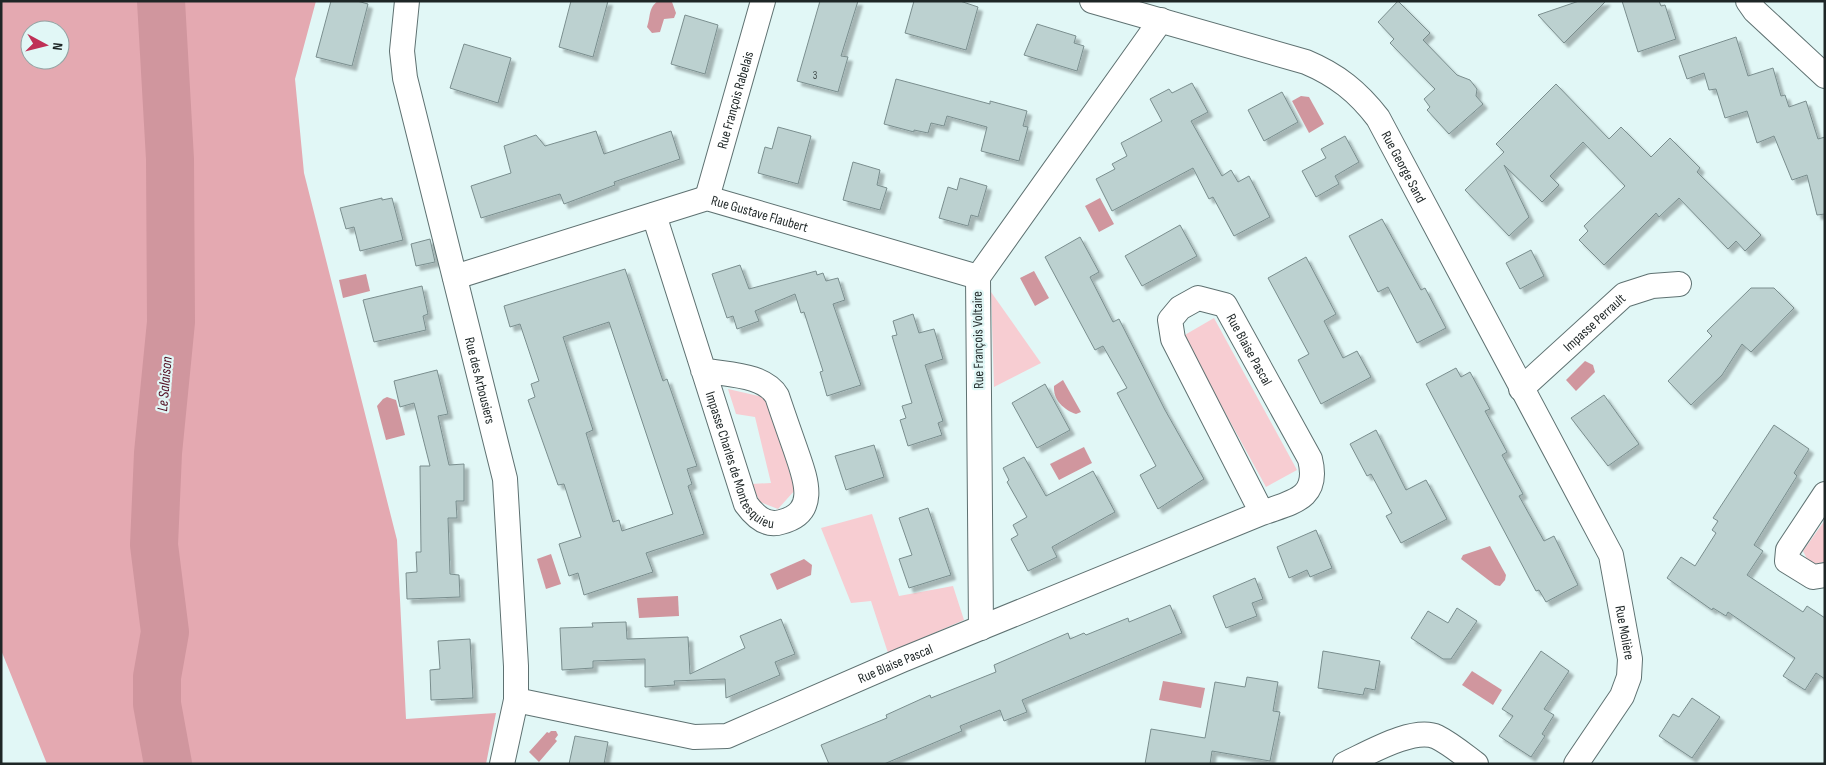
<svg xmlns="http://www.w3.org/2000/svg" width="1826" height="765" font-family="'Sofia Sans Condensed',sans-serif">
<defs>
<filter id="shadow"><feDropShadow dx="4.5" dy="4.5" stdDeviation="1" flood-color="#0004"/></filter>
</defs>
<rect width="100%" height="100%" fill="#e1f7f6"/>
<g fill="#f7cdd2">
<polygon points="991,292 1041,363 994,387"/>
<polygon points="1214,318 1297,470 1266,487 1183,336"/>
<polygon points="728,389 767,398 795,490 778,509 760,502 751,484 771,483 755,417 736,414"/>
<polygon points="872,514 899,596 953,586 964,620 888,653 871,601 851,603 821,528"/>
<polygon points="1825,520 1825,562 1810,565 1803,551"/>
</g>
<path fill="#e4a9b1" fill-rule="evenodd" d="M1,1H316L295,79L304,173L397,540L406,719L496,713L486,764H47L1,650ZM30,30H60V60H30Z"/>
<g fill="#d0969e">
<path d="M658,1L672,2L676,13L674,18L664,19L660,32L652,33L647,27C651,16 648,8 658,1Z"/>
<polygon points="1301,96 1309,97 1324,124 1309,133 1292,101"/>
<polygon points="1100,198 1114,224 1099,232 1085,206"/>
<polygon points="1034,271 1049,298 1035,306 1020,278"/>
<polygon points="366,274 370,291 343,298 339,280"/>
<polygon points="1585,361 1593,365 1595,372 1576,391 1566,380"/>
<path d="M1063,380L1081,412L1076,414C1064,410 1053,400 1054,386Z"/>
<polygon points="387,397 396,400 405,435 386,440 377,406 383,399"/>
<polygon points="1084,447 1092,463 1059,480 1050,464"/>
<polygon points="1490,546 1506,575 1505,580 1500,586 1495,585 1461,559 1463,555"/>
<polygon points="551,554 561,584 546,589 537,559"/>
<polygon points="804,559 812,565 811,575 777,590 770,574"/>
<polygon points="678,596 679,616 639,618 637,598"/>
<polygon points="1472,671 1502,690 1493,705 1462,685"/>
<polygon points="1163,681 1205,688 1201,708 1159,700"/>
<polygon points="551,731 556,731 558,735 555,739 557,741 539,762 529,752 547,732 549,733"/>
</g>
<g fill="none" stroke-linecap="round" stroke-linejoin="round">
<polyline stroke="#d0969e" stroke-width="48" points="161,1 170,159 171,322 158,453 154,545 165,632 157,677 157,704 168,764"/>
</g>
<g fill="#bcd1d0" stroke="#7a8e8e" fill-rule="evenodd" filter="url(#shadow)">
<polygon points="331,1 357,1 368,4 352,66 316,57"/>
<polygon points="571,1 608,1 593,57 559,47"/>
<polygon points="820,1 858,1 841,56 848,57 838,92 797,81"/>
<polygon points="914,1 960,1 978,7 966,50 905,33"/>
<polygon points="1398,1 1430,33 1423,40 1457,75 1470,80 1477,89 1476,96 1483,104 1449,134 1427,110 1430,107 1424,99 1435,89 1390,43 1394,39 1378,22"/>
<polygon points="1579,1 1606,1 1564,43 1538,15"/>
<polygon points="1622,1 1659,1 1661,6 1665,5 1676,39 1638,52"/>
<polygon points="685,15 718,25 705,74 671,64"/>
<polygon points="1037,24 1076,36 1074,43 1084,46 1077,71 1024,55"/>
<polygon points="1736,37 1748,76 1773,68 1781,96 1785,95 1789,107 1806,101 1818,139 1825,137 1825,214 1817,215 1807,175 1792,180 1774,136 1757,143 1747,111 1725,118 1716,89 1709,90 1704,73 1687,79 1679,56"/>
<polygon points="464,44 511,58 498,103 450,88"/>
<polygon points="896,79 990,104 990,101 1027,111 1023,126 1028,127 1019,161 981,151 987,127 947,116 944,126 931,123 928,133 914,130 914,132 884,124"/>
<polygon points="1192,83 1208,112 1191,121 1222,176 1231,170 1238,182 1249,176 1270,217 1234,236 1213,197 1209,199 1193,168 1112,211 1096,179 1115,169 1112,164 1127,156 1121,143 1162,121 1150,99 1169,89 1172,93"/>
<polygon points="1556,84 1609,139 1621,127 1651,157 1670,138 1700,168 1697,172 1761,235 1745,251 1736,241 1728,249 1679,198 1659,217 1656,213 1604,265 1579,240 1588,231 1584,226 1625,186 1583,142 1550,176 1559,185 1542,202 1504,165 1529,217 1509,236 1465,190 1504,152 1496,144"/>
<polygon points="1282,92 1298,122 1264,141 1248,110"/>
<polygon points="778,127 811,136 798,184 758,173 765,147 772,149"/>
<polygon points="596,131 604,154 671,131 680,159 614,182 615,185 564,204 560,194 481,218 471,186 511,173 504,146 536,135 545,146"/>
<polygon points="1345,136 1359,162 1335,176 1339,184 1316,197 1302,171 1326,158 1321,149"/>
<polygon points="853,162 880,170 877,185 887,188 880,210 843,200"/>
<polygon points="960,178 987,186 978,217 971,215 968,226 939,218 948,187 957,190"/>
<polygon points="382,198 382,200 392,198 403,240 360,251 354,227 346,229 340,208"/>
<polygon points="1382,219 1421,290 1425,288 1446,328 1417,343 1388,287 1378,292 1349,236"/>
<polygon points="1180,225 1197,256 1142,286 1125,256"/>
<polygon points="1080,237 1099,272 1090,277 1113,322 1119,319 1165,410 1204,479 1158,509 1140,475 1156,466 1117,393 1127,388 1103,346 1095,350 1045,257"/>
<polygon points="430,239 435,262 416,266 411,244"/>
<polygon points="1531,250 1544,276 1520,289 1506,263"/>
<polygon points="1306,257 1336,314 1324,321 1343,358 1357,351 1371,377 1321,404 1298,360 1309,354 1268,278"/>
<polygon points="740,265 749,289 816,271 817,275 823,273 826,281 838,278 845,300 833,304 861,385 827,396 820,372 823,371 804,312 801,313 795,294 755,311 759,321 737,329 733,316 727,318 712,274"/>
<path d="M625,269L663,381L667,379L697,466L687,469L692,484L688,486L704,534L646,553L653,572L584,595L578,573L569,576L559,544L581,537L564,484L558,485L528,400L535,397L531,384L539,381L520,324L510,327L504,306ZM609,322L673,514L622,531L619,520L613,522L586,433L593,430L563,337Z"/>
<polygon points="422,286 428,314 423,316 426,330 374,342 363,300"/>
<polygon points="1751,288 1774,288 1794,308 1751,352 1742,344 1722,375 1691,405 1668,381 1712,336 1707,331"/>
<polygon points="913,314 919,333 934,329 943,359 925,365 943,421 938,423 942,435 908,446 900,420 906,418 902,406 912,403 892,336 897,335 893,321"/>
<polygon points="1456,368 1461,377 1470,372 1490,409 1485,411 1507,452 1502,455 1523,494 1519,496 1544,541 1554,536 1578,585 1546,602 1539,590 1536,591 1426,384"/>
<polygon points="437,370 448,414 438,416 449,465 464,464 464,501 456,501 457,518 448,518 450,574 459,575 460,597 407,599 406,573 417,572 416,552 421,552 420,466 430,466 414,403 400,407 394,381"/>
<polygon points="1045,384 1070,430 1037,448 1012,403"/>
<polygon points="1604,395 1639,444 1608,466 1571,418"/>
<polygon points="1774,425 1809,449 1794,473 1797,476 1754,545 1763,551 1747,575 1803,612 1807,606 1825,618 1825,679 1816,673 1805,690 1783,676 1795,658 1728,612 1726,616 1713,608 1712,610 1667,578 1681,557 1695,566 1716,533 1712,530 1718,521 1713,518"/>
<polygon points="1376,430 1406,490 1426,480 1447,519 1401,543 1386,516 1392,513 1371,474 1367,476 1350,444"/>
<polygon points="874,445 884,477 846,490 835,456"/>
<polygon points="1024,457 1046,496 1093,471 1115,512 1052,547 1057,557 1028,571 1011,539 1018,535 1013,525 1027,517 1007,482 1009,480 1003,468"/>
<polygon points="928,508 951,575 909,588 899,559 912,555 899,518"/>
<polygon points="1316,530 1332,568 1310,577 1307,570 1289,578 1277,547"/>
<polygon points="1255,578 1263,599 1252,603 1257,616 1226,628 1213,596"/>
<polygon points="1170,605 1182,633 1022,700 1027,712 1004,721 1000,710 960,726 962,731 884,764 829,764 821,745 887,718 886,715 930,695 931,698 996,672 994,665 1068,633 1070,639 1084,633 1086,635 1128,618 1129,622"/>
<polygon points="1457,608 1477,621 1451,659 1443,659 1411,638 1428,611 1448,623"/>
<polygon points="781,619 795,654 775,662 780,675 726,698 725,679 674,681 675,685 645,687 645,659 593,661 593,668 562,670 560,628 593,627 592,623 626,622 627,639 688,637 690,674 745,648 740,636"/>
<polygon points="470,639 473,698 431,700 430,670 440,669 438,641"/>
<polygon points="1323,651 1380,661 1375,690 1365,688 1363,695 1318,688"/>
<polygon points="1541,651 1569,671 1544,709 1554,715 1542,734 1545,736 1531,757 1499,736 1513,716 1502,709"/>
<polygon points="1247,677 1278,682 1273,711 1280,712 1270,761 1212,751 1210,764 1145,764 1151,729 1205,738 1215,682 1245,687"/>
<polygon points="1692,698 1720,717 1692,758 1659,736 1673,714 1679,717"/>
<polygon points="575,736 608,742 604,764 569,764"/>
</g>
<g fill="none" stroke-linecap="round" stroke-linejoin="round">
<g stroke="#5e7171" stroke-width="26">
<g id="minor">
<path id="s1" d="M407,1L402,51L405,78L505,479L516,666V700L502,764"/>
<path id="s2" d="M1092,1L1306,62C1337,75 1358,92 1378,118L1611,555L1630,659L1629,677L1622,696L1576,764"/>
<polyline points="1748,1 1755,11 1825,76"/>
<path id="s3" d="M707,198L763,1"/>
<path id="s4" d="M654,215L746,504C754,515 766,527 781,522C821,512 804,475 795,448C789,431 783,414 777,396C764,374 727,375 703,370"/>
<path id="s5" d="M455,277L707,198L978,277"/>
<path id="s6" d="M1521,389L1624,295L1652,286L1679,284"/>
<polyline points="1825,494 1788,550 1787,561 1813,577 1825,575"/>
<polyline points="981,628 978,277 1161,20"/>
<path id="s7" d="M516,700L694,737L727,736L902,660L1262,513L1173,339L1170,320L1180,308L1198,298L1225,305L1310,459C1320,499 1292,502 1262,513"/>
<path d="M1345,764C1367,754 1414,726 1437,737C1451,744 1464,755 1476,764"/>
</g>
</g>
<use href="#minor" stroke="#fff" stroke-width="24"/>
</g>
<g text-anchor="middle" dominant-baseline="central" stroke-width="4.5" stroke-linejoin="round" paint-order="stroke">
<g font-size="11" fill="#465150">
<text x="815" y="75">3</text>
</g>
<g font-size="14" fill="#1e2626" stroke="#e1f7f6">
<text stroke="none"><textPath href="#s3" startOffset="102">Rue François Rabelais</textPath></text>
<text stroke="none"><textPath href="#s2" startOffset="370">Rue George Sand</textPath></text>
<text stroke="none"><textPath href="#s5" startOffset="319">Rue Gustave Flaubert</textPath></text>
<text stroke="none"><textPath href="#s6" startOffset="99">Impasse Perrault</textPath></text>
<text transform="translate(978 340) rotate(-91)">Rue François Voltaire</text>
<text stroke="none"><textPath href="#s7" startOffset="1124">Rue Blaise Pascal</textPath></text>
<text stroke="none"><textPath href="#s1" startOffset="389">Rue des Arbousiers</textPath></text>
<text stroke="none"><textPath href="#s4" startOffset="262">Impasse Charles de Montesquieu</textPath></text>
<text stroke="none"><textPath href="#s2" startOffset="889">Rue Molière</textPath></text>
<text stroke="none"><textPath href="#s7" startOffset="398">Rue Blaise Pascal</textPath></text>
</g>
<g font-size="15" font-style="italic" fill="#510c20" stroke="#e1f7f6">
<text transform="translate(165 384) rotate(-85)">Le Salaison</text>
</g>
</g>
<rect width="1826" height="765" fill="none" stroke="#1e2626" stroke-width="5"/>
<g transform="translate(45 45) rotate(97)"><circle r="24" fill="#e1f7f6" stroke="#93a3a3"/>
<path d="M0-4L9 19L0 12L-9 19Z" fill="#bf3056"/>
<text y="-8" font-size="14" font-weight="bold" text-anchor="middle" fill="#1e2626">N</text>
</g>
</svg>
